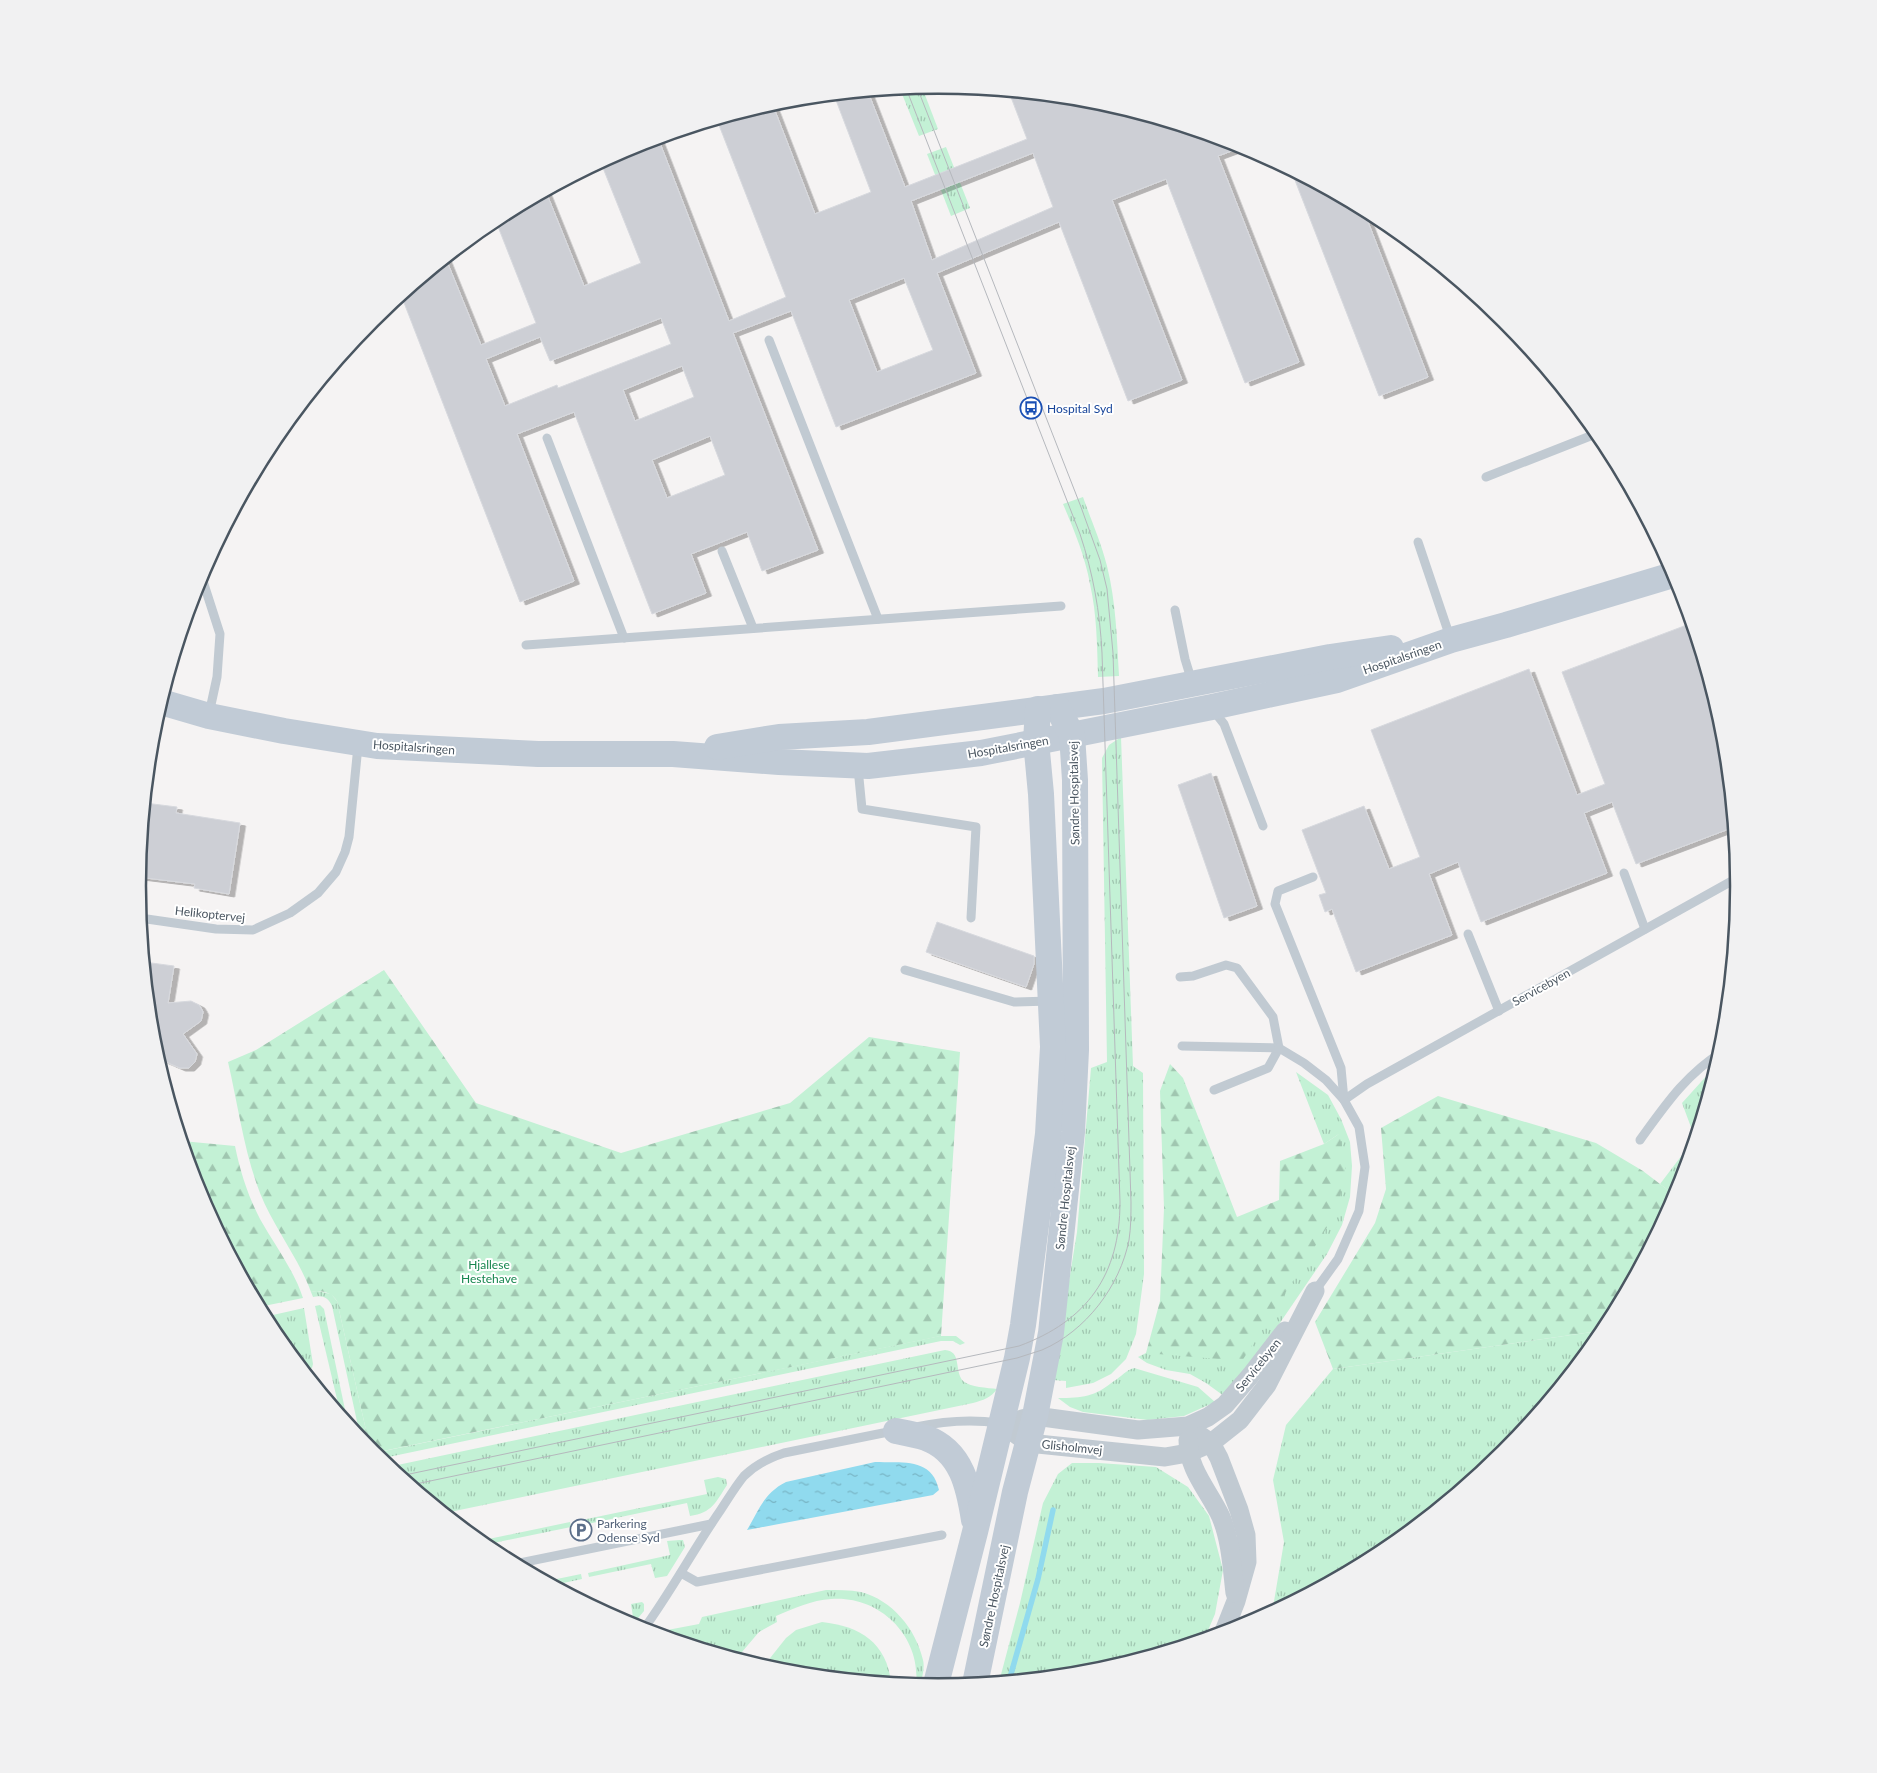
<svg xmlns="http://www.w3.org/2000/svg" width="1877" height="1773" font-family="Lato,sans-serif">
<defs>
<pattern id="grass-tufts" width="24" height="20" patternUnits="userSpaceOnUse" patternTransform="scale(1.25)"><rect width="24" height="20" fill="#c3f1d5"/><path d="M3 7l-1-3M5 7V3M7 7l1-3M15 17l-1-3M17 17v-4M19 17l1-3" fill="none" stroke="#a0c6b0"/></pattern>
<pattern id="forest-firs" width="22" height="20" patternUnits="userSpaceOnUse" patternTransform="scale(1.25)"><rect width="22" height="20" fill="#c3f1d5"/><path d="M5 1l3.5 6h-7zM16 11l3.5 6h-7z" fill="#a0c6b0"/></pattern>
<pattern id="water-ripples" width="26" height="14" patternUnits="userSpaceOnUse" patternTransform="scale(1.25)"><rect width="26" height="14" fill="#90daee"/><path d="M2 4q2-2 4 0t4 0M15 11q2-2 4 0t4 0" fill="none" stroke="#78b4c4"/></pattern>
<filter id="shadow"><feDropShadow dx="5.5" dy="3" stdDeviation="0" flood-color="#0004"/></filter>
</defs>
<rect width="100%" height="100%" fill="#f5f3f3"/>
<g fill="url(#grass-tufts)">
<polygon points="922,87 938,129 919,136 900,89"/>
<polygon points="946,147 970,208 951,216 927,154"/>
<path d="M1083,497C1091,520 1101,542 1107,566C1116,602 1117,639 1119,676L1098,677C1097,646 1097,615 1090,584C1085,556 1074,530 1063,504Z"/>
<polygon points="1121,737 1133,1066 1143,1073 1144,1274 1136,1334 1126,1359 1111,1374 1093,1383 1066,1388 1066,1381 1053,1380 1077,1232 1091,1068 1107,1062 1102,758 1109,745"/>
<polygon points="1717,1069 1679,1193 1677,1197 1660,1184 1695,1138 1682,1103 1710,1072"/>
<polygon points="1296,1072 1328,1095 1341,1119 1350,1142 1352,1166 1350,1197 1342,1225 1327,1254 1245,1374 1224,1396 1206,1383 1190,1374 1166,1370 1147,1363 1138,1357 1146,1353 1339,1134 1324,1144"/>
<path d="M317,1291L331,1294L337,1301L370,1448L374,1453L940,1336H956L965,1343L960,1345L953,1341H941L379,1459L361,1440L332,1306C328,1297 322,1295 313,1297L311,1292Z"/>
<polygon points="320,1305 324,1309 348,1424 341,1416 315,1306"/>
<polygon points="304,1308 313,1364 312,1368 305,1371 301,1357 294,1358 272,1332 264,1317"/>
<polygon points="1606,1330 1505,1453 1384,1553 1272,1613 1284,1542 1273,1480 1286,1425 1333,1369"/>
<path d="M945,1350C962,1351 954,1371 963,1381C970,1387 988,1388 997,1389C991,1398 983,1400 973,1403L445,1513L388,1467Z"/>
<path d="M1134,1368L1198,1387L1215,1402L1184,1416L1148,1420L1083,1412L1070,1407L1058,1398C1083,1398 1094,1397 1114,1381C1121,1377 1126,1370 1134,1368Z"/>
<polygon points="1072,1463 1099,1463 1156,1467 1188,1487 1209,1516 1223,1570 1215,1614 1204,1640 1095,1673 999,1682 1020,1603 1043,1503 1058,1474"/>
<path d="M718,1477L726,1479L727,1485C716,1502 712,1513 690,1516L687,1503L578,1526L577,1521L707,1494L704,1480Z"/>
<polygon points="570,1522 571,1527 484,1545 479,1541"/>
<polygon points="680,1540 683,1540 685,1547 667,1576 655,1578 651,1564 589,1577 588,1573 670,1555 667,1541"/>
<polygon points="581,1574 582,1579 554,1585 547,1581"/>
<path d="M826,1590C837,1590 850,1590 861,1592C892,1600 916,1629 923,1660C925,1668 922,1678 920,1686H916C922,1636 879,1595 831,1599C812,1600 793,1609 776,1616L777,1622L759,1632L736,1659L660,1635L662,1631L699,1624L702,1617Z"/>
<polygon points="642,1602 644,1604 644,1611 634,1623 627,1625 619,1620 633,1617 631,1604"/>
<path d="M822,1622C860,1626 887,1643 891,1683L782,1673L763,1667L786,1638L796,1630Z"/>
</g>
<g fill="url(#forest-firs)">
<path d="M384,970L476,1103L621,1153L790,1103L869,1037L960,1052L941,1336L378,1452H372L370,1448L337,1301C331,1292 322,1290 311,1292C298,1257 274,1228 260,1193C244,1152 238,1105 228,1062L256,1050Z"/>
<polygon points="1170,1064 1183,1078 1237,1217 1279,1200 1280,1161 1324,1144 1339,1134 1346,1163 1338,1210 1242,1361 1146,1353 1160,1301 1164,1208 1160,1091"/>
<polygon points="1438,1096 1596,1143 1643,1171 1677,1197 1606,1330 1333,1369 1315,1322 1375,1223 1386,1189 1381,1128"/>
<path d="M182,1141L235,1146C240,1171 248,1196 260,1219C274,1244 294,1270 303,1298L259,1307L198,1193Z"/>
</g>
<path fill="url(#water-ripples)" d="M875,1462C902,1463 932,1457 939,1490L933,1495L747,1530C759,1510 764,1493 786,1482Z"/>
<g fill="none" stroke-linecap="round" stroke-linejoin="round">
<polyline stroke="#90daee" stroke-width="5.5" points="1009,1681 1038,1579 1053,1510"/>
</g>
<g fill="#cdcfd5" stroke="#d7d9de" fill-rule="evenodd" filter="url(#shadow)">
<path d="M868,92L905,187L1027,139L1009,92L1095,100L1245,146L1218,156L1299,362L1245,383L1166,179L1112,200L1182,380L1128,401L1059,222L937,273L976,373L836,427L791,311L733,333L818,550L762,571L747,532L691,554L706,593L652,614L574,412L517,434L574,581L520,602L401,295L446,259L481,345L536,323L495,219L546,192L584,286L641,263L601,163L632,146L658,138L729,321L786,297L717,120L772,103L815,214L871,192L834,95ZM1033,153L1053,207L932,260L911,201ZM904,278L933,350L877,372L849,300ZM661,318L671,344L558,388L557,385L505,406L486,359L540,337L550,361ZM682,366L694,397L635,421L623,390ZM710,436L725,475L667,498L652,460Z"/>
<polygon points="1291,170 1363,209 1428,377 1379,396"/>
<polygon points="1692,623 1725,730 1734,827 1636,864 1612,802 1584,813 1607,873 1481,922 1458,862 1429,874 1452,935 1356,972 1332,909 1325,912 1319,895 1326,893 1302,830 1364,806 1389,869 1420,857 1371,730 1529,669 1577,795 1605,784 1562,672"/>
<polygon points="1211,773 1257,906 1224,918 1178,785"/>
<polygon points="145,803 177,807 176,813 240,823 229,894 194,888 195,884 138,877"/>
<polygon points="937,922 1034,956 1034,964 1026,987 926,952"/>
<polygon points="144,962 174,966 168,1003 191,1001 199,1005 201,1008 203,1012 201,1021 183,1034 197,1054 195,1062 189,1068 180,1068 157,1058 152,1043"/>
</g>
<g fill="none" stroke-linecap="round" stroke-linejoin="round">
<g stroke="#c1cad2" stroke-width="9">
<polyline points="769,340 878,619"/>
<polyline points="547,438 624,638"/>
<polyline points="1486,477 1598,433"/>
<polyline points="1418,542 1450,637"/>
<polyline points="722,551 753,628"/>
<polyline points="201,575 220,634 217,677 209,714"/>
<polyline points="1175,610 1185,659 1192,682"/>
<polyline points="526,645 1061,606"/>
<polyline points="1213,710 1224,724 1263,826"/>
<polyline points="858,768 862,809 976,827 971,918"/>
<polyline points="1624,873 1645,929"/>
<polyline points="1313,877 1278,891 1275,904 1341,1068 1344,1100 1367,1084 1739,877"/>
<polyline points="140,918 216,929 253,930 290,913 318,893 336,872 345,852 349,837 358,746"/>
<polyline points="1468,934 1499,1011"/>
<polyline points="905,970 1014,1002 1050,1001"/>
<polyline points="1180,977 1193,976 1226,965 1237,968 1273,1017 1279,1048 1268,1068 1214,1090"/>
<polyline points="1182,1046 1279,1048"/>
<polyline points="1279,1048 1304,1063 1326,1080 1344,1100 1359,1127 1365,1167 1359,1211 1338,1259 1315,1291"/>
<path d="M1640,1140C1664,1107 1686,1074 1722,1052"/>
<path d="M916,1427C944,1421 970,1419 999,1423"/>
<polyline points="515,1564 711,1524"/>
<polyline points="681,1573 697,1582 942,1535"/>
<path d="M643,1630C671,1592 693,1550 720,1511C728,1499 735,1487 744,1476C755,1465 769,1458 784,1453L893,1431"/>
</g>
<g stroke="#c1cad2" stroke-width="19">
<polyline points="1022,1419 1035,1416 1138,1430 1188,1426 1208,1417 1225,1405 1251,1375 1285,1331"/>
<polyline points="1001,1423 1028,1443 1165,1457 1188,1453 1211,1443 1240,1420 1267,1385 1315,1291"/>
<polyline points="1201,1436 1211,1443 1219,1458 1239,1510 1246,1535 1247,1562 1236,1601 1223,1634"/>
<path d="M1188,1440C1188,1470 1209,1491 1221,1517C1231,1541 1232,1568 1235,1593"/>
</g>
<g stroke="#c1cbd6" stroke-width="26">
<polyline points="161,702 209,716 284,731 377,746 538,754 673,754 779,762 868,766 981,753 1212,707 1337,680 1451,640 1506,625 1676,574"/>
<polyline points="717,747 779,737 868,732 1104,701 1330,657 1391,648"/>
<path d="M896,1431C906,1433 917,1435 926,1438C962,1451 969,1488 974,1520"/>
<polyline points="975,1684 1015,1492 1035,1416 1051,1333 1072,1132 1076,1050 1075,780 1072,735 1057,707"/>
<polyline points="935,1688 975,1532 1017,1358 1023,1325 1048,1134 1053,1047 1041,794 1036,741 1038,709"/>
</g>
<g stroke="#b5b8bd" stroke-width="1">
<path d="M400,1476L1019,1346C1087,1321 1120,1275 1120,1202L1102,653C1100,612 1093,573 1080,534L906,88"/>
<path d="M411,1485L1017,1358C1025,1355 1034,1353 1042,1350C1086,1331 1120,1286 1129,1240C1131,1227 1131,1214 1131,1202L1113,653L1107,589L1100,560L1081,507L917,87"/>
</g>
</g>
<defs>
<g id="bus-ring" transform="scale(1.125)"><circle r="9.5" fill="#fff" stroke="#1a4fb4" stroke-width="1.5"/><path d="M-5-6H5V4H4V6H2V4H-2V6H-4V4H-5ZM-3.5-4V0h7V-4ZM-3.5 1.2v1.5H-2V1.2ZM2 1.2v1.5H3.5V1.2Z" fill="#1a4fb4"/></g>
<g id="parking-ring" transform="scale(1.125)"><circle r="9.5" fill="#fff" stroke="#5c6f8a" stroke-width="1.5"/><path d="M-3.5-5.5H1a3.5 3.5 0 0 1 0 7H-1V5.5H-3.5ZM-1-3.4V-.6H.8a1.4 1.4 0 0 0 0-2.8Z" fill="#5c6f8a"/></g>
</defs>
<g fill-rule="evenodd">
<use href="#bus-ring" x="1031" y="408"/>
<use href="#parking-ring" x="581" y="1530"/>
</g>
<g text-anchor="middle" dominant-baseline="central" stroke-width="4" stroke-linejoin="round" paint-order="stroke">
<g font-size="12" fill="#164399" stroke="#fff" text-anchor="start">
<text x="1047" y="408">Hospital Syd</text>
</g>
<g font-size="12" fill="#4a5661" stroke="#fff">
<text transform="translate(1402 657) rotate(-19)">Hospitalsringen</text>
<text transform="translate(414 747) rotate(4)">Hospitalsringen</text>
<text transform="translate(1008 747) rotate(-10)">Hospitalsringen</text>
<text transform="translate(1074 793) rotate(-91)">Søndre Hospitalsvej</text>
<text transform="translate(210 914) rotate(6)">Helikoptervej</text>
<text transform="translate(1541 987) rotate(-29)">Servicebyen</text>
<text transform="translate(1065 1198) rotate(-84)">Søndre Hospitalsvej</text>
<text transform="translate(1258 1365) rotate(-51)">Servicebyen</text>
<text transform="translate(1072 1447) rotate(6)">Glisholmvej</text>
<text transform="translate(994 1596) rotate(-78)">Søndre Hospitalsvej</text>
</g>
<g font-size="12" fill="#17864f" stroke="#fff">
<text x="489" y="1264">Hjallese<tspan x="489" dy="14">Hestehave</tspan></text>
</g>
<g font-size="12" fill="#4e5e75" stroke="#fff" text-anchor="start">
<text x="597" y="1523">Parkering<tspan x="597" dy="14">Odense Syd</tspan></text>
</g>
</g>
<path d="M0 0H1877V1773H0ZM146 886a792 792 0 1 1 1584 0a792 792 0 1 1-1584 0Z" fill="#f1f1f2" fill-rule="evenodd"/>
<path fill="none" stroke="#4a5661" stroke-width="2.5" d="M146 886a792 792 0 1 1 1584 0a792 792 0 1 1-1584 0Z"/>
</svg>
